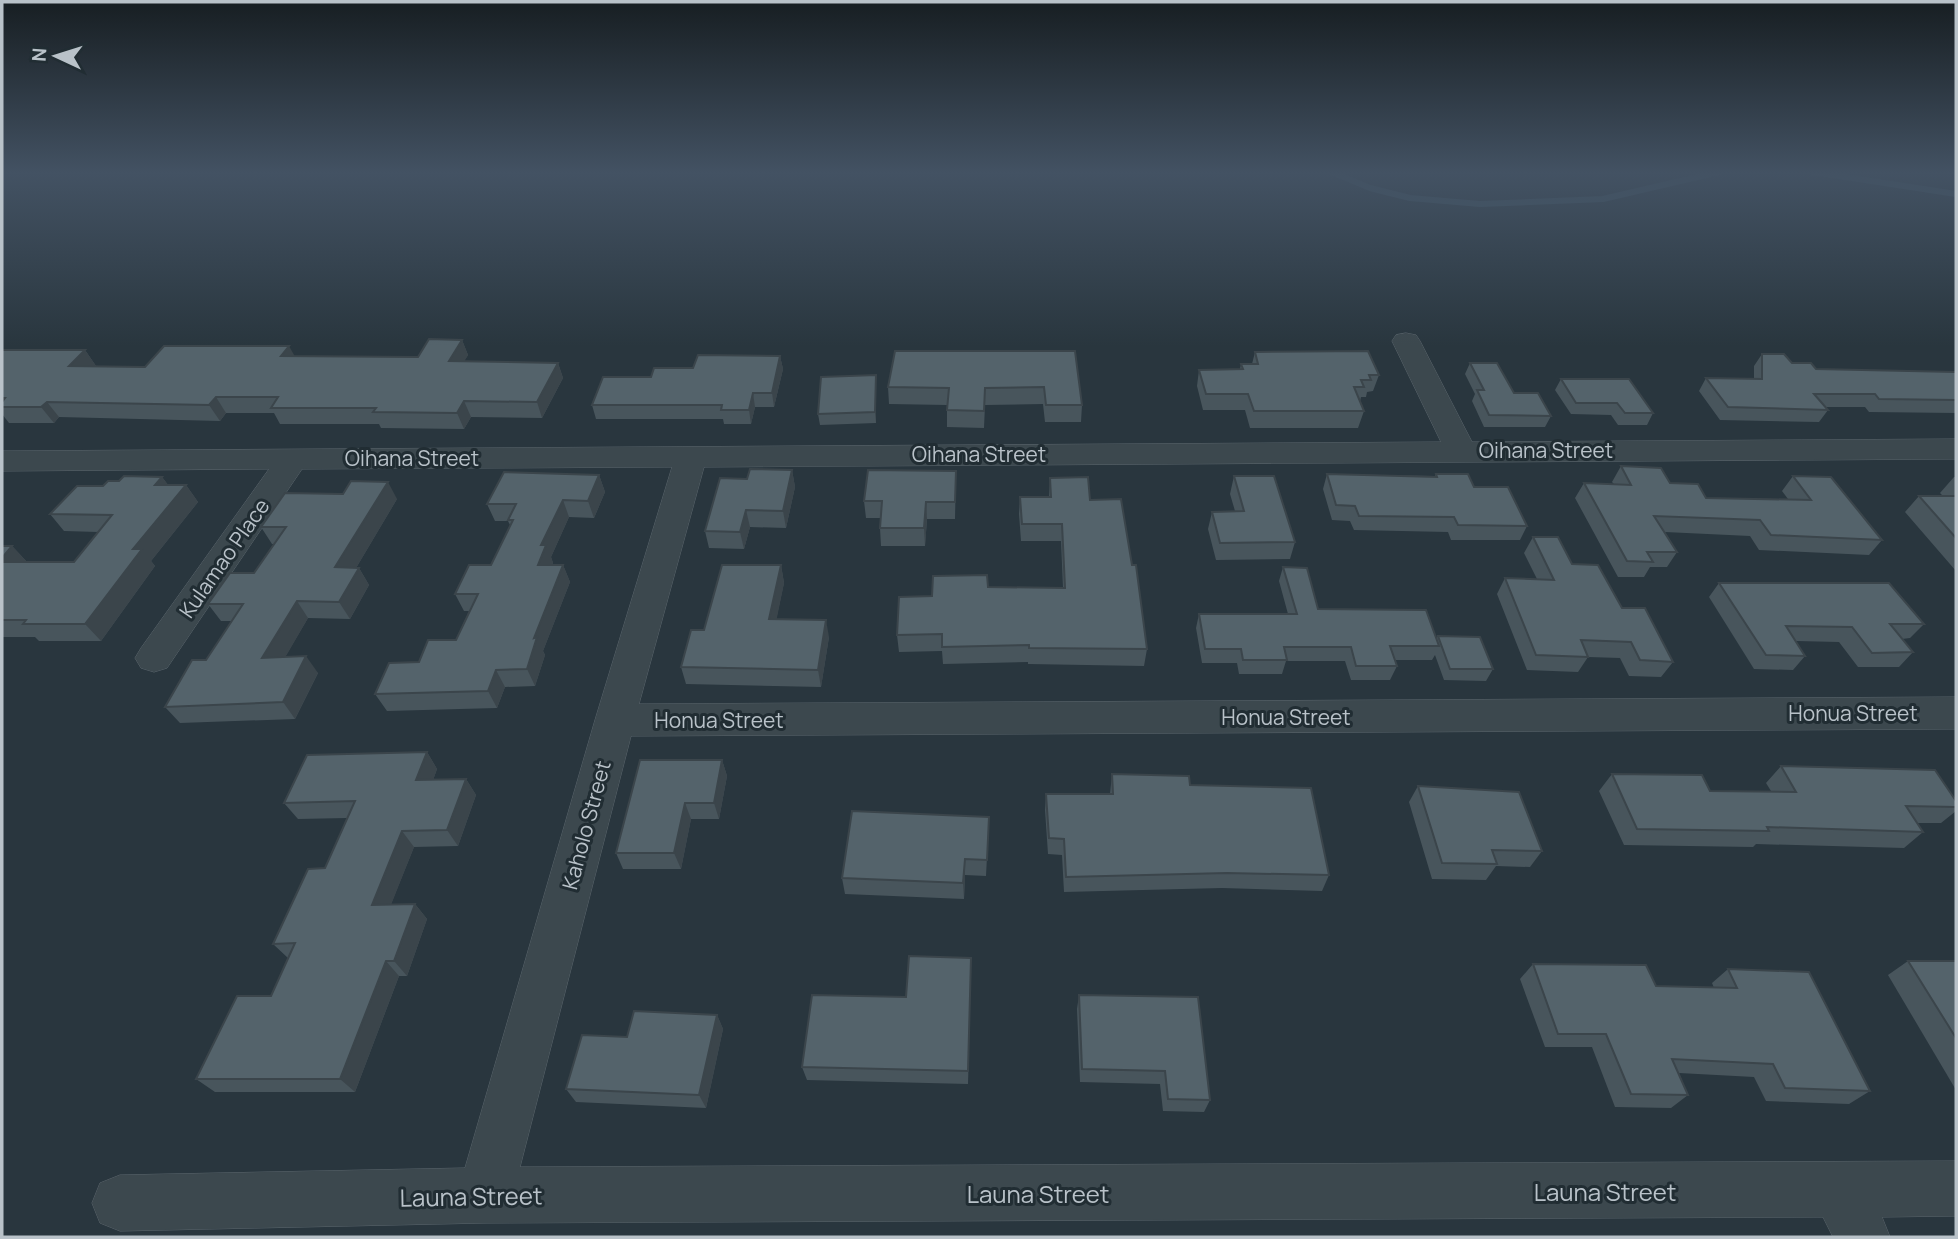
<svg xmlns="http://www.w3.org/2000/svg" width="1958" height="1239" font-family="Manrope,sans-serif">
<rect width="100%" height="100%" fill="#29363e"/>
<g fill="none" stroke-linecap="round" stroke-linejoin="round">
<g stroke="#3f5663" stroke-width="6">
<polyline points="1332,172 1370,188 1410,198 1480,204 1603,199 1719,172"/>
<polyline points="1813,172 1956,194"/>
</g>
<g stroke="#5a656c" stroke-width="1">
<polygon id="minor" points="1406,333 1416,335 1420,341 1472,442 1956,439 1956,459 704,467 639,704 1956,697 1956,729 631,736 520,1167 1956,1161 1956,1216 1882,1217 1890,1237 1833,1237 1823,1217 485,1223 120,1231 100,1223 92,1203 100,1183 120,1175 465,1168 595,720 672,467 302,469 167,668 154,672 141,668 135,658 141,648 269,469 2,471 2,451 1441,442 1392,341 1396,335"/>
</g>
<use href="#minor" fill="#3c484e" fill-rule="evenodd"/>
</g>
<g fill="#48555c">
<polygon points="462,340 468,355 464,361 558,363 563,378 542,418 471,417 464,429 381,428 379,424 280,424 274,413 226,413 220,421 59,417 54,423 9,423 2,414 2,350 85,350 96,366 145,367 295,356 418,357"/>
<polygon points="1075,351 1082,405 1081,422 1045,422 1043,404 985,405 984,428 947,427 947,405 889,404 888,387"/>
<polygon points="1255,352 1379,375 1373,391 1367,392 1366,397 1361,397 1360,402 1364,411 1358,428 1250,428 1245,410 1203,410 1197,386 1199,370 1240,369 1241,364 1252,364"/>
<polygon points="1762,354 1816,369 1956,372 1956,413 1869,412 1865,407 1826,407 1828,410 1819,422 1720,420 1699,391 1706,378 1754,378 1754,366"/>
<polygon points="780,356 783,369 774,407 755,407 751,424 724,424 723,419 596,419 592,405 651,377 693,368"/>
<polygon points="1470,363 1514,393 1551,416 1545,427 1484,427 1472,401 1475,394 1465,374"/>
<polygon points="1561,379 1653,413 1647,425 1618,425 1611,415 1571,414 1555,390"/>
<polygon points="876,387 876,423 820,425 818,414"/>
<polygon points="1621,466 1670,483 1706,498 1788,499 1782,491 1793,476 1882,540 1869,555 1759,550 1750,536 1665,532 1677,552 1667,567 1650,567 1644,577 1618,577 1575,498 1584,483 1614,484 1612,482"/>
<polygon points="792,470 795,487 786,528 750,527 744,549 709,548 705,531 747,479"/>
<polygon points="956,471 955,519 927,519 925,546 881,546 880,528 881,518 866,518 864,501"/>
<polygon points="1327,474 1435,476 1436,474 1474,487 1527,526 1520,540 1451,540 1448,532 1354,530 1350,521 1332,520 1323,489"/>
<polygon points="599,475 605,492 594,518 569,517 551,557 553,563 552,565 563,565 570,582 543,651 545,655 535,686 505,687 497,708 387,711 375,694 419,662 456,640 469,611 464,611 455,594 491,565 510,525 508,521 495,521 487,504"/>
<polygon points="1234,476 1295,542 1290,559 1216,560 1208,529 1212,512 1235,511 1230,494"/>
<polygon points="162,477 168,485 186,485 198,502 151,561 155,566 101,641 39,641 35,637 2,637 2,546 12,546 27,562 74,562 98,532 64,531 50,514 103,486 119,481"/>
<polygon points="1954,477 1956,477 1956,571 1905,512 1919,496 1943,496 1940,493"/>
<polygon points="1050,478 1090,500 1147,649 1144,666 1028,664 1028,662 943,664 942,651 899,652 897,635 932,596 988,587 1063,588 1061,541 1021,541 1019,514 1020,497 1049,497"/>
<polygon points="397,499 356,568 359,568 369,585 350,619 308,618 285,657 318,673 295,719 180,723 165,707 206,660 232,621 221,621 208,604 254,573 274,544 272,544 261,527"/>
<polygon points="1533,537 1572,564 1622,608 1673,662 1661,677 1629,676 1620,658 1588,657 1578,672 1527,670 1497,594 1505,578 1537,579 1524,553"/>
<polygon points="781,565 784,583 776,620 829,637 821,687 686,684 681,667 704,630"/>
<polygon points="1283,567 1318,609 1436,639 1438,636 1493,669 1486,681 1444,680 1435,655 1432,660 1394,660 1397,666 1390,680 1351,680 1345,661 1286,661 1282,674 1239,674 1237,663 1202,663 1196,628 1199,614 1288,614 1279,581"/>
<polygon points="1719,583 1924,624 1910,638 1902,639 1913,652 1899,667 1858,667 1839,642 1796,641 1805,656 1793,670 1754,669 1709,597"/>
<polygon points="427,752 437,769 433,780 466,779 476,795 458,846 414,847 391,904 415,904 427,919 407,976 399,976 355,1092 215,1092 196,1079 271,996 288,958 273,944 325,868 347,818 298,819 284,803"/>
<polygon points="722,760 727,776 719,819 691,819 681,869 623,869 616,853"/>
<polygon points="1781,766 1956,801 1956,811 1941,823 1917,823 1923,832 1904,848 1756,844 1753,847 1624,845 1599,791 1612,774 1710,791 1771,791 1766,783"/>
<polygon points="1112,774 1190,785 1329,875 1322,891 1222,888 1064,892 1062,855 1048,854 1045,810 1046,794 1110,794"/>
<polygon points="1418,786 1542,851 1530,867 1496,866 1486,880 1432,879 1409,802"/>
<polygon points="989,817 986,876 965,875 964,899 845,894 842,878"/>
<polygon points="971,958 968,1084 807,1080 802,1067 906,997"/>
<polygon points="1908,961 1956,961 1956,1090 1888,975"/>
<polygon points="1533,964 1656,986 1714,988 1712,983 1728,969 1870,1091 1849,1104 1766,1101 1754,1077 1679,1073 1688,1095 1671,1108 1615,1107 1592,1047 1545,1047 1520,979"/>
<polygon points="1079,995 1210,1100 1204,1112 1163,1111 1160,1084 1080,1082 1077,1009"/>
<polygon points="717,1015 723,1029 706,1108 576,1102 566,1089 627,1037"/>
</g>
<g fill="#3b454b">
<polygon points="462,340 468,355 455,377 449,361"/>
<polygon points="289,346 298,362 281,356"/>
<polygon points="85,350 96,366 69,366"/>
<polygon points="780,356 783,369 774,407 772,393"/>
<polygon points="558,363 563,378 542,418 537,402"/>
<polygon points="876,375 876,423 875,412"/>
<polygon points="753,393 755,407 751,424 749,410"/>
<polygon points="216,397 226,413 220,421 209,405"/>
<polygon points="464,401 471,417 464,429 457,413"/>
<polygon points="47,402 59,417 54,423 41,407"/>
<polygon points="792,470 795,487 786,528 783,511"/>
<polygon points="599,475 605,492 594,518 588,501"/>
<polygon points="162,477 175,494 155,485"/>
<polygon points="388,482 397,499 346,585 335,567"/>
<polygon points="186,485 198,502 151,561 155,566 101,641 85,624 133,549"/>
<polygon points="563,500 569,517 551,557 553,563 545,582 538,565 541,545"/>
<polygon points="926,502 927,519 925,546 924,528"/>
<polygon points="746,510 750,527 744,549 740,532"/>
<polygon points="12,546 28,563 2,566 2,558"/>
<polygon points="563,565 570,582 543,651 545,655 535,686 527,669 534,638"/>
<polygon points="781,565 784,583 773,637 769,619"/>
<polygon points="359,568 369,585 350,619 339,602"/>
<polygon points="297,601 308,618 275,675 262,658"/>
<polygon points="826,620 829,637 821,687 818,670"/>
<polygon points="306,656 318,673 295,719 283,702"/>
<polygon points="496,670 505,687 497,708 488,691"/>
<polygon points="427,752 437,769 427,797 416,780"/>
<polygon points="722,760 727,776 719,819 714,803"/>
<polygon points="466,779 476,795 458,846 447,830"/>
<polygon points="685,803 691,819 681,869 674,853"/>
<polygon points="402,831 414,847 385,920 372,905"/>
<polygon points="965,859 965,875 964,899 963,883"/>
<polygon points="415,904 427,919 407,976 394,961"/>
<polygon points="971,958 971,972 968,1084 968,1071"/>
<polygon points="386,961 399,976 355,1092 340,1079"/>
<polygon points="717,1015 723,1029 706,1108 699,1095"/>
</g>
<g fill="#54636b" stroke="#3b454b" stroke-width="2">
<polygon points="429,339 462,340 449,361 558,363 537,402 464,401 457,413 373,412 376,408 271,408 278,397 216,397 209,405 47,402 41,407 2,407 2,402 5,398 2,398 2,350 85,350 69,366 145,367 164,346 289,346 281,356 418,357"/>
<polygon points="895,351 1075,351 1082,405 1046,405 1044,387 985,388 984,411 947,410 949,388 888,387"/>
<polygon points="1368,351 1379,375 1369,375 1371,380 1361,380 1364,387 1354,387 1364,411 1254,411 1248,394 1206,394 1199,370 1243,369 1241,364 1258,364 1255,352"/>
<polygon points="1762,354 1784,354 1792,363 1811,363 1816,369 1956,372 1956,400 1879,399 1875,394 1814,394 1828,410 1728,407 1706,378 1762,379"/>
<polygon points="698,355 780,356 772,393 753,393 749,410 721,410 722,405 592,405 603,377 651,377 654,368 693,368"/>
<polygon points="1470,363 1497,363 1514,393 1538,393 1551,416 1489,415 1477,390 1484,390"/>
<polygon points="876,375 875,412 818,414 821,377"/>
<polygon points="1561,379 1629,379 1653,413 1625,413 1617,403 1576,403"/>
<polygon points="1621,466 1661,468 1670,483 1698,484 1706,498 1811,500 1793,476 1831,477 1882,540 1771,535 1760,520 1654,516 1677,552 1647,552 1653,562 1627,561 1584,483 1631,485"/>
<polygon points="750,469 792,470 783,511 746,510 740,532 705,531 720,478 747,479"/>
<polygon points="868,470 956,471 955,502 926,502 924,528 880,528 882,501 864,501"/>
<polygon points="504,472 599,475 588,501 563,500 541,545 546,545 538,565 563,565 534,638 537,637 527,669 496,670 488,691 375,694 389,663 419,662 428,640 456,640 478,594 455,594 469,565 491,565 513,520 508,520 516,504 487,504"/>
<polygon points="1327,474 1437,477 1436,474 1468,474 1474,487 1508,487 1527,526 1458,525 1454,517 1359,516 1355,506 1336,505"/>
<polygon points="124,476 162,477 155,485 186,485 133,549 142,549 85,624 23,624 26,620 2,620 2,562 74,562 112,515 50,514 77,486 103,486 108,481 119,481"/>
<polygon points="1234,476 1274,476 1295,542 1220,543 1212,512 1244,511"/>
<polygon points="1088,477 1090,500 1121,499 1132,565 1136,565 1147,649 1029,648 1029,645 942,647 942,634 897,635 899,597 932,596 933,576 987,575 988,587 1065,588 1062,524 1022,524 1020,497 1051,497 1050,478"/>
<polygon points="351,481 388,482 335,567 359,568 339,602 297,601 262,658 306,656 283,702 165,707 192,660 206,660 243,604 208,604 230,573 254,573 286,527 261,527 285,493 343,494"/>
<polygon points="1919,496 1956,496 1956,538"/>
<polygon points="1533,537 1558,537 1572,564 1598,565 1622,608 1645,608 1673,662 1640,660 1631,642 1581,640 1588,657 1536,655 1505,578 1554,580"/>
<polygon points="2,546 12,546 2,558"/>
<polygon points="722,565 781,565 769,619 826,620 818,670 681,667 691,630 704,630"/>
<polygon points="1283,567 1307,568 1318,609 1426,610 1439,646 1390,646 1397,666 1356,666 1351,647 1284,647 1287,660 1243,660 1241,649 1205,649 1199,614 1297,614"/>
<polygon points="1719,583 1889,583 1924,624 1890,624 1913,652 1872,653 1852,627 1786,626 1805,656 1766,655"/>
<polygon points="1438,636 1480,637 1493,669 1450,669"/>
<polygon points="427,752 416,780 466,779 447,830 402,831 372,905 415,904 394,961 386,961 340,1079 196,1079 237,996 271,996 295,943 273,944 308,869 325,868 355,801 284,803 307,755"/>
<polygon points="640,760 722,760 714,803 685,803 674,853 616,853"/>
<polygon points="1781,766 1935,770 1956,801 1956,807 1906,806 1923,832 1767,827 1769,831 1637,829 1612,774 1702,775 1710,791 1796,792"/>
<polygon points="1112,774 1189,776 1190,785 1311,788 1329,875 1227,873 1066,877 1064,839 1049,838 1046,794 1113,794"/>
<polygon points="1418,786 1519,792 1542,851 1492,850 1497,864 1442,863"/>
<polygon points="852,811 989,817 987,860 965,859 963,883 842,878"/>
<polygon points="909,956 971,958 968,1071 802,1067 812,995 906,997"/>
<polygon points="1908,961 1956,961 1956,1038"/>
<polygon points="1533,964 1646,965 1656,986 1737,988 1728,969 1809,972 1870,1091 1785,1088 1773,1064 1672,1059 1688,1095 1631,1094 1606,1034 1558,1034"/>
<polygon points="1079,995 1198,997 1210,1100 1168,1099 1165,1071 1082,1069"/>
<polygon points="634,1011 717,1015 699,1095 566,1089 582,1035 627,1037"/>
</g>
<linearGradient id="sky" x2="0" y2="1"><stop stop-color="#171e22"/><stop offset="0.5" stop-color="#435263"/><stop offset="1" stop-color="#435263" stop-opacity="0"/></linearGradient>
<rect width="1958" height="346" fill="url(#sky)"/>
<g text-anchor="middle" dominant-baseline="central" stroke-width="6" stroke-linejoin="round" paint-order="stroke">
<g font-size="21" fill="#b9c2c9" stroke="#212d33">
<text x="1546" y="450">Oihana Street</text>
<text x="979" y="454">Oihana Street</text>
<text x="412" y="458">Oihana Street</text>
<text transform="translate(224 558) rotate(-55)">Kulamao Place</text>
<text x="1853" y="713">Honua Street</text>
<text x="1286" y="717">Honua Street</text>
<text x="719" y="720">Honua Street</text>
<text transform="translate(586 825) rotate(-75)">Kaholo Street</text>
</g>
<g font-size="24" fill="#b9c2c9" stroke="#212d33">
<text x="1605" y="1191">Launa Street</text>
<text x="1038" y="1193">Launa Street</text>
<text transform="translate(471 1196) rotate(-1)">Launa Street</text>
</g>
</g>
<rect width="1958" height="1239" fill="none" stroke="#b9c2c9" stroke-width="7"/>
<g transform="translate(56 56) rotate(274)" stroke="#212d33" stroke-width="5" paint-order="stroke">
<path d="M0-5L12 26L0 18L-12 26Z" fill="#b9c2c9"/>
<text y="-10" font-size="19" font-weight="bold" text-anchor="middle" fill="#b9c2c9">N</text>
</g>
</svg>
